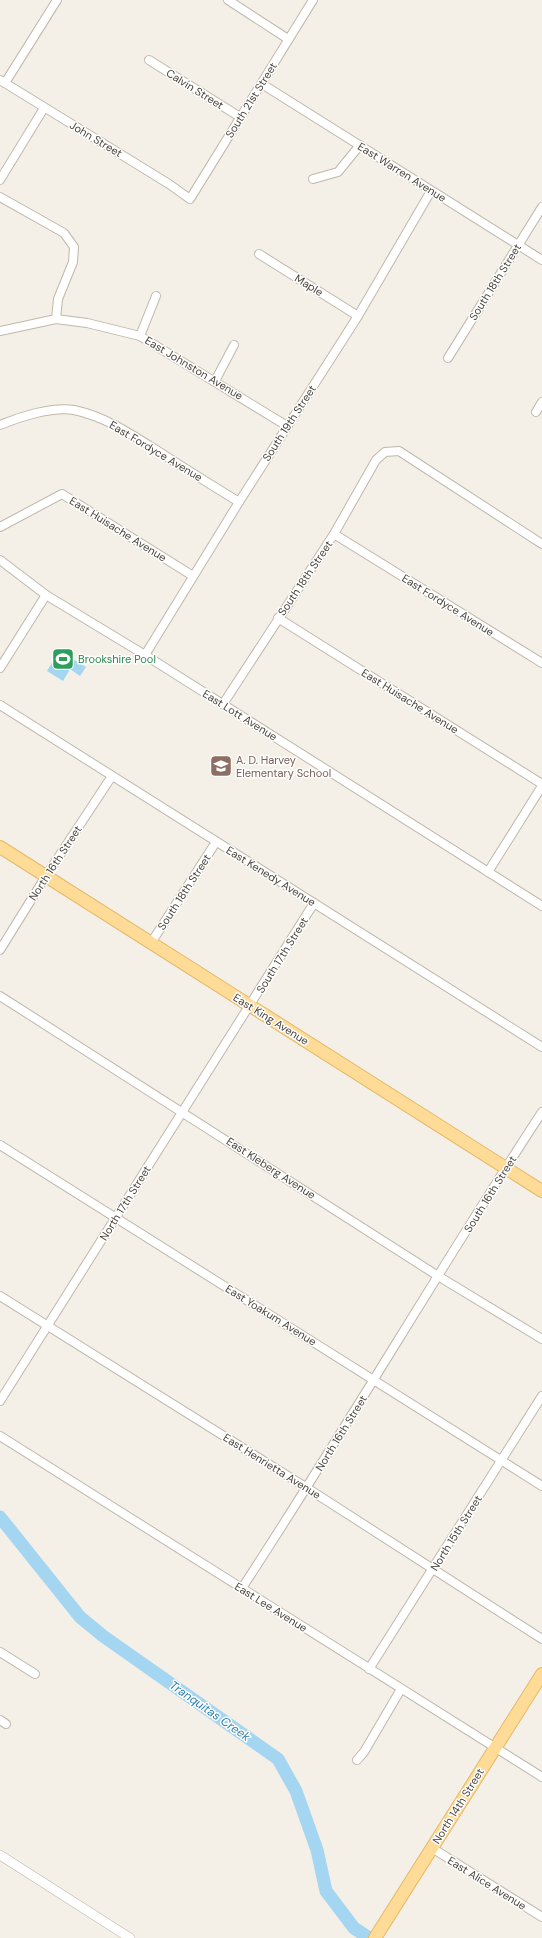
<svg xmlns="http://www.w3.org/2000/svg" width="542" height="1938" font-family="'DM Sans',sans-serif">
<rect width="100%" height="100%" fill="#f4f0e8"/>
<polygon fill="#a4d5f1" points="59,651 86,667 80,676 70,669 63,681 47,671"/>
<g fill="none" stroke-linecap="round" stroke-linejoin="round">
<polyline stroke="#a4d5f1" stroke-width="13" points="0,1517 80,1617 103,1636 278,1759 296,1791 317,1850 326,1891 354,1928 369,1938"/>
<g stroke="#c0b7aa" stroke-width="10">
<g id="minor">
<polyline points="228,0 288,39"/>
<polyline points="149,60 240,117"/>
<polyline points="0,80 169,184 190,199 313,0"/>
<polyline points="5,83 57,0"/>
<polyline points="262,84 542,260"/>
<polyline points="313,179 338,172 360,145"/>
<polyline points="0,180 44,108"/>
<polyline points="0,197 64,233 74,247 73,262 58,299 56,319"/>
<polyline points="259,254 358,316"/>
<polyline points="0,331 56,319 87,323 140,336 287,426"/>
<polyline points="140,336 156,296"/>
<polyline points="448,358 542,207"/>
<polyline points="215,381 234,345"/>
<polyline points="536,412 542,402"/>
<path d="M0,425C19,417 53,406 74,410C107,417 134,436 161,453C187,470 213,486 239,502"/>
<polyline points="0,527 62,494 193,576"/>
<polyline points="334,534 542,663"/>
<polyline points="0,560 46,595 145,655 542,906"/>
<polyline points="278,618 542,784"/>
<polyline points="145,655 239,502 358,316 431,191"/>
<polyline points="0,668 46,595"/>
<polyline points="223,704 334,534 376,460 385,452 399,451 542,544"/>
<polyline points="0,705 542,1047"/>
<polyline points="488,872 542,786"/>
<polyline points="151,943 216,842"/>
<polyline points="0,950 46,876 112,776"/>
<polyline points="0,996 438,1276 542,1339"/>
<polyline points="0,1145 542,1486"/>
<polyline points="0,1296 307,1488 542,1639"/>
<polyline points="0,1401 314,903"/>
<polyline points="0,1436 542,1777"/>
<path d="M242,1588C345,1431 439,1269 542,1112"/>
<polyline points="0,1652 35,1674"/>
<polyline points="369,1669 542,1396"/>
<polyline points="0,1720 6,1724"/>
<polyline points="357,1760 364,1752 401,1689"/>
<polyline points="432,1848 542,1917"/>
</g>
</g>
<g stroke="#c0b7aa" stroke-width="10">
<polyline id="tertiary" points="0,1855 130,1938"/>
</g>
<g stroke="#e4b866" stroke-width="14">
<g id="primary">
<polyline points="0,847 542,1191"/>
<polyline points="375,1938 542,1674"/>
</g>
</g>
<use href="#minor" stroke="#fff" stroke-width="8"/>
<use href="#tertiary" stroke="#fff" stroke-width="9"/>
<use href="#primary" stroke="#fedb97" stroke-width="12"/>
</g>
<defs>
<g id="stadium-square" transform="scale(1.15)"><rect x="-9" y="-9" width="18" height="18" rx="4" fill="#2e9e5b" stroke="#fff"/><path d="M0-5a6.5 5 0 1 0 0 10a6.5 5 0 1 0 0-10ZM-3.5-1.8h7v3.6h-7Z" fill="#fff"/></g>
<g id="school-square" transform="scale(1.15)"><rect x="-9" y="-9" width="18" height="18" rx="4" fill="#8d6e63" stroke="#fff"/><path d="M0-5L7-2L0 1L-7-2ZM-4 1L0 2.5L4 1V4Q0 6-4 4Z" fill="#fff"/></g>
</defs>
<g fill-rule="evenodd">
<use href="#stadium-square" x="63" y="659"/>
<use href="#school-square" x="221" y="766"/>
</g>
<g text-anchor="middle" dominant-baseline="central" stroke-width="3" stroke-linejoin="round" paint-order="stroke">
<g font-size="11" fill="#474037" stroke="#fff">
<text transform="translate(195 89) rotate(32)">Calvin Street</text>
<text transform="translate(251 100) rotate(-58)">South 21st Street</text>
<text transform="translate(96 139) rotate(31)">John Street</text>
<text transform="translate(402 172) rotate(32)">East Warren Avenue</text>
<text transform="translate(495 282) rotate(-58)">South 18th Street</text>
<text transform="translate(309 285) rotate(32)">Maple</text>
<text transform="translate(194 368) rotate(31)">East Johnston Avenue</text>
<text transform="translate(289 423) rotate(-57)">South 19th Street</text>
<text transform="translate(156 451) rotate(31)">East Fordyce Avenue</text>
<text transform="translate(118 529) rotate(32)">East Huisache Avenue</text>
<text transform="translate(305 578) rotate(-56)">South 18th Street</text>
<text transform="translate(448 605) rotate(32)">East Fordyce Avenue</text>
<text transform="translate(410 701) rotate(32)">East Huisache Avenue</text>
<text transform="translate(240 715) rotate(32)">East Lott Avenue</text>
<text transform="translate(55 863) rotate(-57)">North 16th Street</text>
<text transform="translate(271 876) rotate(32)">East Kenedy Avenue</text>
<text transform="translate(184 892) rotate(-57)">South 18th Street</text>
<text transform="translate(282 955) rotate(-58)">South 17th Street</text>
<text transform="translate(271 1019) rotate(32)">East King Avenue</text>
<text transform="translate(271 1168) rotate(33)">East Kleberg Avenue</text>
<text transform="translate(490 1194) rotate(-58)">South 16th Street</text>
<text transform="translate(125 1203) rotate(-58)">North 17th Street</text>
<text transform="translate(271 1315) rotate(32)">East Yoakum Avenue</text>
<text transform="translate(341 1433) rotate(-58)">North 16th Street</text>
<text transform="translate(272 1466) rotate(32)">East Henrietta Avenue</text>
<text transform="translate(456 1533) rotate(-58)">North 15th Street</text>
<text transform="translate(271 1607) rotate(32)">East Lee Avenue</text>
<text transform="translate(458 1806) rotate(-58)">North 14th Street</text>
<text transform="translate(487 1883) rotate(32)">East Alice Avenue</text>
</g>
<g font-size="11" fill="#27864d" stroke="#fff" text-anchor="start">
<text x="78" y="659">Brookshire Pool</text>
</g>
<g font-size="11" fill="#785e54" stroke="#fff" text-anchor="start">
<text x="236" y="760">A. D. Harvey<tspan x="236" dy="13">Elementary School</tspan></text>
</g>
<g font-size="12" font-style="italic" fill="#2e7dac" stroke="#fff">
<text transform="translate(210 1711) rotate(35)">Tranquitas Creek</text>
</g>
</g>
</svg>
